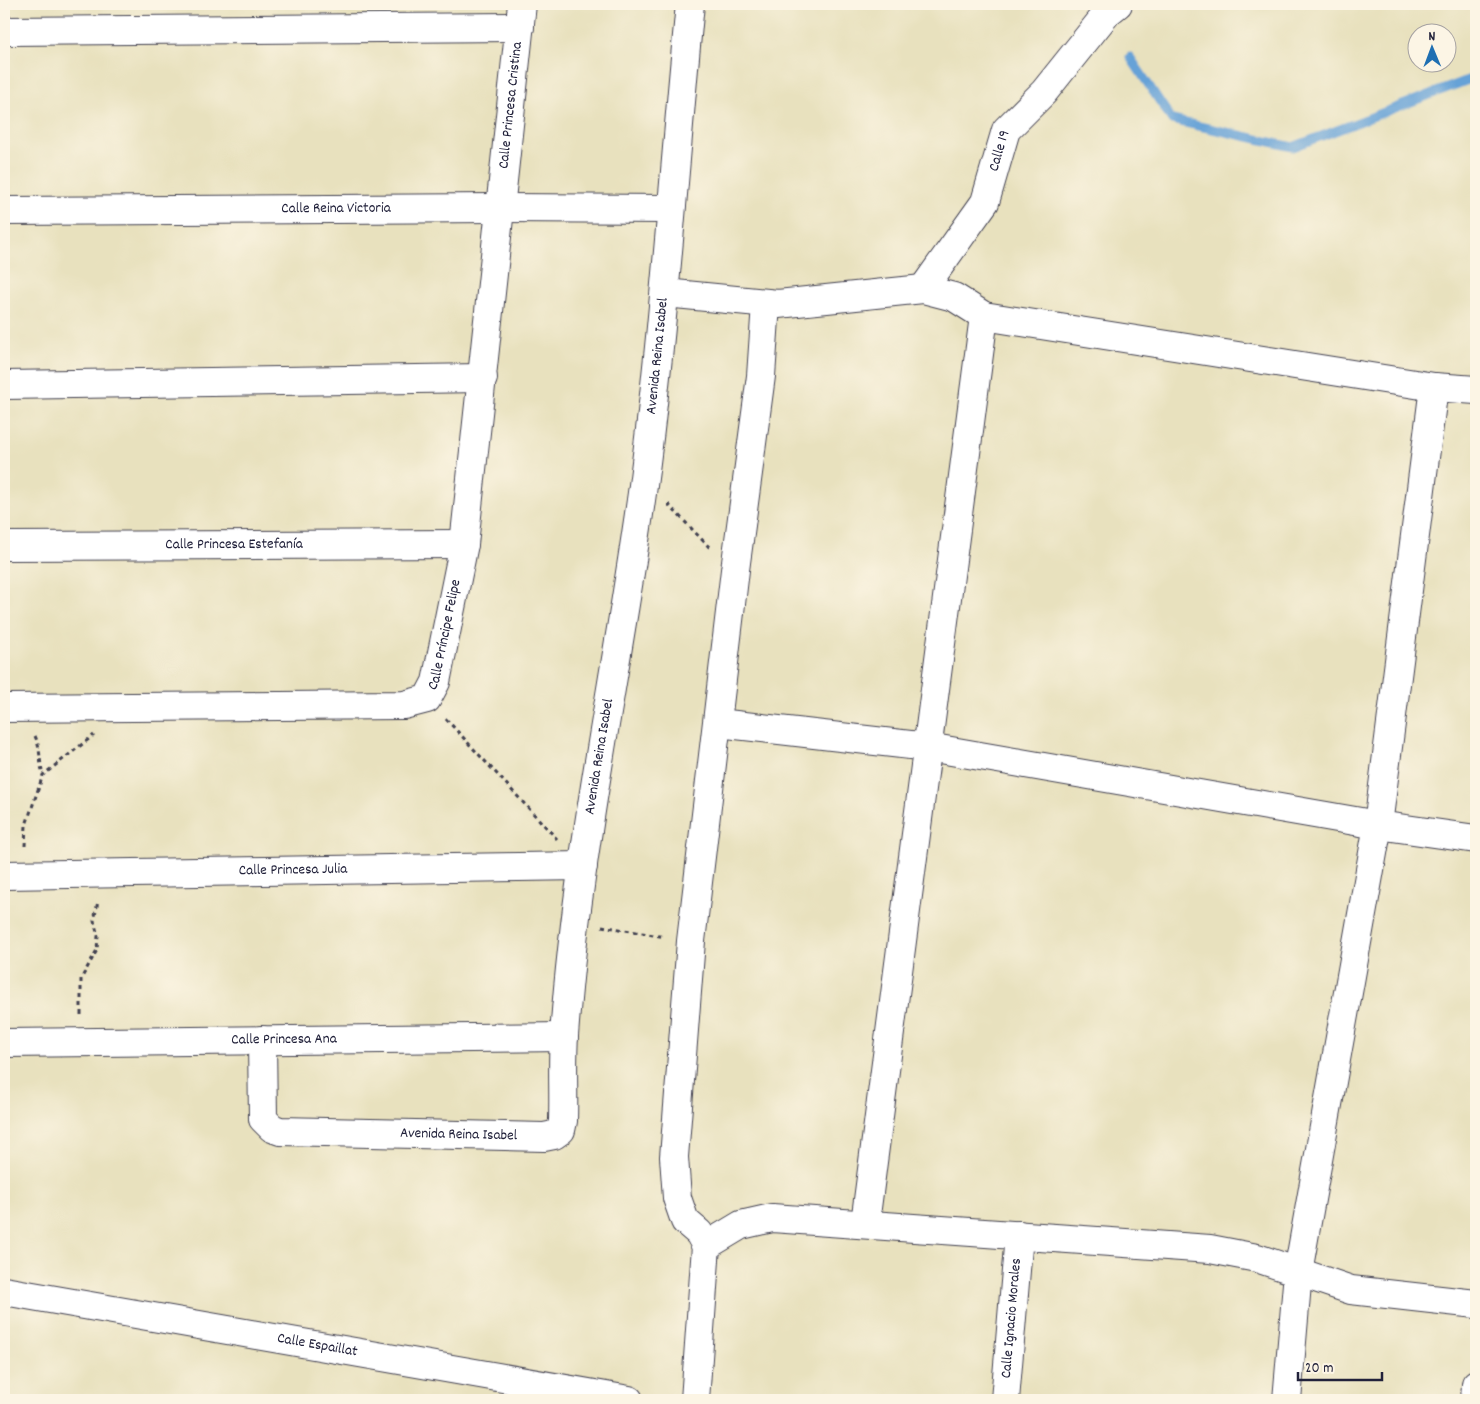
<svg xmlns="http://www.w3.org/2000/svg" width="1480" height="1404" font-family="Dekko,sans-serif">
<rect width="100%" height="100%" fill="#fcf5e5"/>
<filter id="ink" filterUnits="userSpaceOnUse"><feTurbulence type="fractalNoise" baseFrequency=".02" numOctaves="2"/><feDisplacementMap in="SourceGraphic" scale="10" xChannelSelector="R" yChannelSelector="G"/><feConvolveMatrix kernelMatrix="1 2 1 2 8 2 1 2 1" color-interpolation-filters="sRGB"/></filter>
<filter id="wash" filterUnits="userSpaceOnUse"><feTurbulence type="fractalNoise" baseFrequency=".0096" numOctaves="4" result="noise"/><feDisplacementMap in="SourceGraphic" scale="20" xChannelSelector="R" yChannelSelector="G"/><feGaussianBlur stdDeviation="1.12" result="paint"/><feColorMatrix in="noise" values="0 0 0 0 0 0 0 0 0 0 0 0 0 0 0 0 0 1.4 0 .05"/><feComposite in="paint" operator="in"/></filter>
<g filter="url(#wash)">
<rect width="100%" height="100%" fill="#e8e1be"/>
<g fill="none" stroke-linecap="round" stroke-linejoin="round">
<polyline stroke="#66a2d7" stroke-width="9" points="1130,57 1172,120 1293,147 1476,77"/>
</g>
</g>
<g filter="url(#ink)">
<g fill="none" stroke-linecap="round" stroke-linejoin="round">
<g stroke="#403f4f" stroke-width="30">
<g id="minor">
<polyline points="4,31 520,27"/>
<path id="s1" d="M4,211L499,208L670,209"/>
<path id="s2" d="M923,289L985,202L1006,130L1044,92L1108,12L1118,4"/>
<polyline points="665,293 778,304 923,289 954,297 984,316 1434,387 1476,390"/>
<polyline points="4,385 483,378"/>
<path id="s3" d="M4,546L464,544"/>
<path id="s4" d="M4,708L404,705L427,699L436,682L464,544L522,4"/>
<polyline points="718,723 928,747 1378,825 1476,839"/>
<path id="s5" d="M4,875L583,866"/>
<path id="s6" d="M262,1040L263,1119L272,1128L280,1131L544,1137L554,1135L561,1130L563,1121C564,1093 562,1064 564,1036C577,853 617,674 642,493C664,331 674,167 690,4"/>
<path id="s7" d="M4,1043L564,1037"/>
<polyline points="865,1223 984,316"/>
<polyline points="706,1246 699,1233 685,1221 677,1198 674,1157 691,941 735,570 761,376 766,304"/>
<path id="s8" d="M4,1291L629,1400"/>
<polyline points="695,1400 706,1246 741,1225 772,1218 1210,1249 1257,1258 1351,1290 1476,1304"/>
<path id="s9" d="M1005,1400L1019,1235"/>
<polyline points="1287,1400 1298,1272 1378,825 1434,387"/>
<polyline points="1475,1400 1476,1384"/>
</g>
</g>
<g stroke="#403f4f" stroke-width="3" stroke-dasharray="4 4" stroke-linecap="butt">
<polyline points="668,504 710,548"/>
<polyline points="446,719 557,839"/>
<path d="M35,736C41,749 39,761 43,775"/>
<polyline points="25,846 26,825 43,775 94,735"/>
<polyline points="602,926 665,937"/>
<polyline points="81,1015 81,979 97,950 98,936 94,921 98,901"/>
</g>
<use href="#minor" stroke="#fff" stroke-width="28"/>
</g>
</g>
<g text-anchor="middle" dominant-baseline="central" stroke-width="4.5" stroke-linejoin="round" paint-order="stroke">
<g font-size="15" fill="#22223b" stroke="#fcf5e5">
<text stroke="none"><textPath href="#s4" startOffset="1025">Calle Princesa Cristina</textPath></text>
<text stroke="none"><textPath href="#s2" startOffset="160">Calle 19</textPath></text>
<text stroke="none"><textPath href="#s1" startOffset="332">Calle Reina Victoria</textPath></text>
<text stroke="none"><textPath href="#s6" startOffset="1164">Avenida Reina Isabel</textPath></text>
<text stroke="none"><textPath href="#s3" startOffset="230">Calle Princesa Estefanía</textPath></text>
<text stroke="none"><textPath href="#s4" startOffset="491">Calle Príncipe Felipe</textPath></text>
<text stroke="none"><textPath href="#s6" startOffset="759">Avenida Reina Isabel</textPath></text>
<text stroke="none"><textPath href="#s5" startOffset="289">Calle Princesa Julia</textPath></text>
<text stroke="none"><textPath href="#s7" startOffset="280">Calle Princesa Ana</textPath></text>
<text stroke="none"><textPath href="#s6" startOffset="279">Avenida Reina Isabel</textPath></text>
<text stroke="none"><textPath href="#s9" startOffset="82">Calle Ignacio Morales</textPath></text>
<text stroke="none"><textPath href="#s8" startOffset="318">Calle Espaillat</textPath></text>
</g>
</g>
<rect width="1480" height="1404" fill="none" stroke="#fcf5e5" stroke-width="20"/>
<g transform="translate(1432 48) rotate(359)"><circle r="24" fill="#fcf5e5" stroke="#a5a1a1"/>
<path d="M0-4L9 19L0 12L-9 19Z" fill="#1f6fb2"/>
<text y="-8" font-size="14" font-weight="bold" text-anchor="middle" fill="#22223b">N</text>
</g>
<path d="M1298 1372v8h84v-8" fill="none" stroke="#22223b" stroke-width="2.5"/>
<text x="1305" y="1372" font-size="15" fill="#22223b" stroke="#fcf5e5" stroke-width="4" paint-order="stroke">20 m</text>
</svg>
